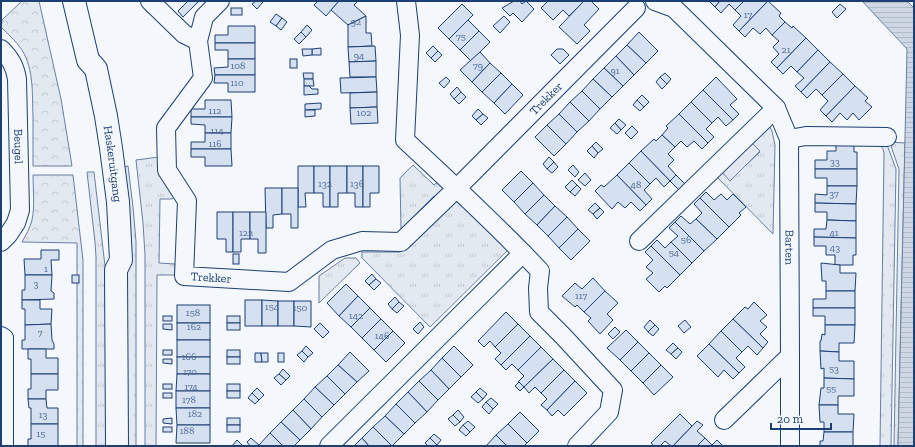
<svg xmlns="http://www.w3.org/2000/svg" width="915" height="447" font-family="'Zilla Slab',serif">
<defs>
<pattern id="grass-tufts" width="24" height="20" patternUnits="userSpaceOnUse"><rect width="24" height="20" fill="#e3e9f0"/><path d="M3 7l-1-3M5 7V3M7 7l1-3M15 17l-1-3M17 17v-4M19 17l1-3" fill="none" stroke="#c2c9d1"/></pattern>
<pattern id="forest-crowns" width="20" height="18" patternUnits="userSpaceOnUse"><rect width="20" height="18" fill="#e3e9f0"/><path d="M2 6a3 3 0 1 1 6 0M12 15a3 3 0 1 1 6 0" fill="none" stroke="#c2c9d1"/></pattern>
<pattern id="water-rules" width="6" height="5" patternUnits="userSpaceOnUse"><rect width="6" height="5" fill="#cfd7e4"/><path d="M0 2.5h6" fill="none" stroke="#b1bac7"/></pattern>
</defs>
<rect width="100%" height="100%" fill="#f4f7fb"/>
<g fill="url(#grass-tufts)" stroke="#687fa3">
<polygon points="768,124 772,131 775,145 773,234 715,175 720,170 730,180 760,152 750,141"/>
<polygon points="877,142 886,142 896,169 891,446 880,446 884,153 883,149"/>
<polygon points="890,142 905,143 898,446 894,446 899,169 892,149"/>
<polygon points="159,157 174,197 172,199 160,199 159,263 175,264 175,275 157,275 156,446 145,446 145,255 143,223 136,160"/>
<polygon points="413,165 434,185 440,180 448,188 437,199 434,196 401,229 400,178"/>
<polygon points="128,166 133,207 136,242 136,446 125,446 118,168"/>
<polygon points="87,172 94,172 105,266 107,446 96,446 96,257 95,242"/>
<polygon points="457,196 509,249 430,327 362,258 362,252 400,252"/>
<polygon points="345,258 356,258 360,263 319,303 319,276"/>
</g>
<g fill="url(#forest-crowns)" stroke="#687fa3">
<path d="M22,1H39L61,99L72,166H33C33,149 33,133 33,116C32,93 34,70 22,50C16,41 8,34 1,27L2,20Z"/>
<path d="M33,175H73L83,260V446H77V243L22,242C26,235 30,228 32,220C35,206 33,190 33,175Z"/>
</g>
<polygon fill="#e3e8f0" stroke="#687fa3" points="750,141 760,151 730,181 720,170"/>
<polygon fill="url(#water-rules)" stroke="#687fa3" points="862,1 907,1 914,8 914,446 898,446 907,49"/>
<g fill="#d5e0f0" stroke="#1d3f73">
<polygon points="186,1 199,1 183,17 178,11 187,2"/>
<polygon points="256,1 262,1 263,2 257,9 252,4"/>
<polygon points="318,1 339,1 326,16 314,5"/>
<polygon points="339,1 356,1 357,2 354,5 366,16 348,25 331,10"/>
<polygon points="514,1 520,1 522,4 526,1 534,9 522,22 513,13 510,16 502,8"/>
<polygon points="548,1 584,1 569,16 563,10 553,20 541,8"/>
<polygon points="584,1 591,1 599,9 584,25 590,31 577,44 559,27"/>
<polygon points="709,1 720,1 715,7"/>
<polygon points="720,1 744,1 735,10 729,4 721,13 715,7"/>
<polygon points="744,1 768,1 739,31 733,25 741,16 735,10"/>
<polygon points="768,1 781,13 779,16 785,22 772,35 766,28 760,34 753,28 745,37 739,31"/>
<polygon points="462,4 473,15 449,39 438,28"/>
<polygon points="840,4 846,9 837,18 832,12"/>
<rect x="231" y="8" width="11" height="7"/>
<polygon points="276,14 282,18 276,26 270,22"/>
<polygon points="366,16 366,33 371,33 372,46 348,47 348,25"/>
<polygon points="504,16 510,22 500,33 493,26"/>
<polygon points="282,18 287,22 281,30 276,26"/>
<polygon points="468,20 479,31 460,50 449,39"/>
<polygon points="785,22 792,28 793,26 806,38 777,68 771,62 779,54 773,47 779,41 772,35"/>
<polygon points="307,25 312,30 306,37 301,32"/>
<polygon points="228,26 255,26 255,43 215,43 215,35 228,35"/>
<polygon points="479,31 490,42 471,61 460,50"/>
<polygon points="301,32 306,37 299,44 294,39"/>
<polygon points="639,32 658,51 646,63 627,45"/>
<polygon points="806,38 818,50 797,72 791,66 783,74 777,68"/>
<polygon points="215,43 255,43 255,59 228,59 228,50 215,50"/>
<polygon points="627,45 646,63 634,75 616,56"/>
<polygon points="375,46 376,61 349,62 348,47"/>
<polygon points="433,46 438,51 431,58 426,53"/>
<polygon points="321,48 321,55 312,55 312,49"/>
<polygon points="302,49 312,49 312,55 303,56"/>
<polygon points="557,49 563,49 569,55 560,64 551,55"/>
<polygon points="818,50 830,62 801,92 795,86 804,78 797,72"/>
<polygon points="438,51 442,55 435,62 431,58"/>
<polygon points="480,52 490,63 472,82 460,70"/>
<polygon points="616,56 634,75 623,86 604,68"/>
<polygon points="228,59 255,59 255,75 215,75 214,68 228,67"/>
<rect x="290" y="59" width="7" height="9"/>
<polygon points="376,61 376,77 350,77 349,62"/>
<polygon points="830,62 843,74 822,95 816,89 807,98 801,92"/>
<polygon points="490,63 501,73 482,92 472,82"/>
<polygon points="604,68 623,86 612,97 593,79"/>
<polygon points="303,73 313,73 313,79 304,79"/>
<polygon points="501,73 512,84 494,103 482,92"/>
<polygon points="665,73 671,79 667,84 660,77"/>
<polygon points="843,74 855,86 826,116 820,110 828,101 822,95"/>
<polygon points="215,75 255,75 255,92 228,92 228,83 214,83"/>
<polygon points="376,77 377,92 341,93 340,78"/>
<polygon points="446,77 450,81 444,88 439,83"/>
<polygon points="660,77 667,84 662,89 656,82"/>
<polygon points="716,77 737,99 730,105 739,114 733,120 703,90"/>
<polygon points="304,79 313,79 314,86 304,86"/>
<polygon points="593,79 612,97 600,109 582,91"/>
<polygon points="512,84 523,95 505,114 494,103"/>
<polygon points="304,86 309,86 312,89 318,89 318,94 304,95"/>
<polygon points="855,86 868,98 865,101 872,107 859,120 853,113 847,120 840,113 832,122 826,116"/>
<polygon points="457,87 461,92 454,99 450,94"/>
<polygon points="703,90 733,120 726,126 718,117 712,123 691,102"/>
<polygon points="582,91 600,109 589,121 570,102"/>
<polygon points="377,92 377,107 350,108 350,93"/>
<polygon points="461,92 466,97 459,104 454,99"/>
<polygon points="642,95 649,102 644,107 637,100"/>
<polygon points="205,100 231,100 232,117 191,117 191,109 205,109"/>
<polygon points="637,100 644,107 640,111 633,105"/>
<polygon points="570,102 589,121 577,132 559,114"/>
<polygon points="691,102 712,123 706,129 714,137 708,143 679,114"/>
<polygon points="321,103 321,109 305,110 305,104"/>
<polygon points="377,107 378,123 351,124 350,108"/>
<polygon points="478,109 483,114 476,120 472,116"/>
<polygon points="305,110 315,110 315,116 305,117"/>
<polygon points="483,114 488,118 481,125 476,120"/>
<polygon points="559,114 577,132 566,144 547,125"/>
<polygon points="679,114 708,143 702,149 694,141 687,147 681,141 675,147 662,135 668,128 666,126"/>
<polygon points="191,117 232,117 231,133 205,133 205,125 191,124"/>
<polygon points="619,119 626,125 621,130 615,123"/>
<polygon points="615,123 621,130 617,134 610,128"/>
<polygon points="547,125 566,144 554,156 535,137"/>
<polygon points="632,126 638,132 631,139 625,133"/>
<polygon points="205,133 231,133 231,149 191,149 191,142 205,142"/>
<polygon points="662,135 675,147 668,154 674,160 668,166 676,175 670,181 641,151 654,139 656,141"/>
<polygon points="596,142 603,149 598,153 592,146"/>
<polygon points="836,142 854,143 854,152 857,152 857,169 815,169 815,160 827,160 827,151 836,151"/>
<polygon points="592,146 598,153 594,158 587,151"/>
<polygon points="191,149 231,149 232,166 205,166 205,157 191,157"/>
<polygon points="641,151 670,181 664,187 656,178 650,184 629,163"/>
<polygon points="549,157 554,162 547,169 543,164"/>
<polygon points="554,162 558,167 552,173 547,169"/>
<polygon points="629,163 650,184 644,190 652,199 646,205 617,175"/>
<polygon points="573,165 579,172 575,177 568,170"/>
<polygon points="298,166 314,166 314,193 305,193 306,207 298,207"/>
<polygon points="314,166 330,166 330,207 323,207 323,193 314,193"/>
<polygon points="330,166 347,166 347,193 338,193 338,207 330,207"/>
<polygon points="347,166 363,166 363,207 355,207 355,193 347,193"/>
<polygon points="363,166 379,166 379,193 370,193 370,207 363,207"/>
<polygon points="815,169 857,169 857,186 827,186 827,178 815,178"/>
<polygon points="521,171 533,183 514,202 502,190"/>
<polygon points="585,173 591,180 585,186 578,180"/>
<polygon points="617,175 646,205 640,211 631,202 625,208 618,202 612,209 595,191 601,185 604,187"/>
<polygon points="676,175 686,185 680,191 670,181"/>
<polygon points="572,180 577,185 570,192 565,187"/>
<polygon points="533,183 544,195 525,214 514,202"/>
<polygon points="577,185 581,189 575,196 570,192"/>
<polygon points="827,186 857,186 856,204 815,203 815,194 827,195"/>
<polygon points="265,188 282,188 282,214 273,215 273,228 266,228"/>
<polygon points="282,188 298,188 298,228 291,228 291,214 282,214"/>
<polygon points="706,192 714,200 721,194 727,200 733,194 746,207 739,213 741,215 729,227 700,198"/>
<polygon points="544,195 555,206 537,225 525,214"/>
<polygon points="700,198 729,227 717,239 696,219 702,213 694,204"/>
<polygon points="595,203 600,208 593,214 588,210"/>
<polygon points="815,203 856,204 856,221 827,220 827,212 815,212"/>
<polygon points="555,206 567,217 548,236 537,225"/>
<polygon points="600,208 604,212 597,219 593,214"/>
<polygon points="217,212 233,212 233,252 226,252 226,239 217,239"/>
<polygon points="233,212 250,212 250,239 241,239 241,252 233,252"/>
<polygon points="250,212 266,212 266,253 258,253 258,239 250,239"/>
<polygon points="681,216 690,224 696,219 717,239 704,251 675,222"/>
<polygon points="567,217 578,229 559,248 548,236"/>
<polygon points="827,220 856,221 856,238 814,237 814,229 826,229"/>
<polygon points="675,222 704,251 692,263 671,242 678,236 669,228"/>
<polygon points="578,229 590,241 571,260 559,248"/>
<polygon points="814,237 856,238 856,255 853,255 853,265 835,265 835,255 826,255 826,246 814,246"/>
<polygon points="657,240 665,248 671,242 692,263 680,275 651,246"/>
<polygon points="651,246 680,275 667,288 665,286 659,292 646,279 653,273 646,267 653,260 645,252"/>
<polygon points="41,250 59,250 59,260 51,260 52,275 25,275 24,259 41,259"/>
<rect x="233" y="254" width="6" height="10"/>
<polygon points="821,263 840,265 840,273 856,273 855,291 826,291 826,281 822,281"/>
<polygon points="372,274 376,279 369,285 365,281"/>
<polygon points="25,275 52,275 51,291 54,293 54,299 22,300 22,290 25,290"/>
<rect x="72" y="275" width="7" height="8"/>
<polygon points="593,278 605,291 584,312 577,305 575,307 562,296 575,283 582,289"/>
<polygon points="376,279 381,283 374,290 369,285"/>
<polygon points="346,284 358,296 339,316 327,303"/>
<polygon points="605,291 618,303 607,314 613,320 600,334 588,321 591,318 584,312"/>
<polygon points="826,291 855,291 855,308 813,308 813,299 826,299"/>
<polygon points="358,296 370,308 351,327 339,316"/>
<polygon points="395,297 399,302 392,309 388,304"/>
<polygon points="22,300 40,300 40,309 52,309 51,324 25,325 25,309 22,309"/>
<rect x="245" y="300" width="17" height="26"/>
<polygon points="262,300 278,301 278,326 262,326"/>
<rect x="278" y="301" width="16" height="25"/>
<polygon points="294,301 311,301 311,327 294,326"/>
<polygon points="399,302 404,306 397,313 392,309"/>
<polygon points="754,302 767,315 760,321 767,327 760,334 768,342 763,348 733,319 745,307 748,309"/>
<rect x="177" y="305" width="33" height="18"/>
<polygon points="370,308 381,319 362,338 351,327"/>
<polygon points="813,308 855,308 855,325 825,325 825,316 813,316"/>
<polygon points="506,312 518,324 495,347 490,341 484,347 478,341"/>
<rect x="163" y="316" width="9" height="5"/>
<rect x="227" y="316" width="13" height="7"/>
<polygon points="381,319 393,331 374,350 362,338"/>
<polygon points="733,319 763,348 757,355 748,346 742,352 721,331"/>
<polygon points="650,320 655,325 648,332 644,327"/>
<polygon points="685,320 691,327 684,333 678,326"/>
<polygon points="420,322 424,327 418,334 413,329"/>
<rect x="177" y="323" width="33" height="17"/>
<rect x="227" y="323" width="13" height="7"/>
<polygon points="320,323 329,332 323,338 314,329"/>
<polygon points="51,324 52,340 54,344 54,349 22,349 22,340 25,340 25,325"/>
<polygon points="163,324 172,324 172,330 163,329"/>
<polygon points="518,324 530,336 501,365 495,359 501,353 495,347"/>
<polygon points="655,325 659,329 653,336 648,332"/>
<polygon points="825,325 855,325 854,343 839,343 839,352 820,351 820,341 821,341 822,334 825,335"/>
<polygon points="615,327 620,332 613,339 608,334"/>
<polygon points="626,330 638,342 620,360 607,348"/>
<polygon points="393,331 405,343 386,362 374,350"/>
<polygon points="721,331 742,352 736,358 745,367 739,373 709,344"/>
<polygon points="530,336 541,347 518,370 512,364 506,370 501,365"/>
<rect x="177" y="340" width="33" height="17"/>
<polygon points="638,342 649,353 631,371 620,360"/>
<polygon points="673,343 678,348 671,354 666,350"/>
<polygon points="709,344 739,373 733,379 724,370 718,377 697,356"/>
<polygon points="306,346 313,353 308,357 302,351"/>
<polygon points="454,346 473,365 461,377 442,358"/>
<polygon points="541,347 553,359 524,387 518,382 524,376 518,370"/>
<polygon points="678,348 682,352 676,359 671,354"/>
<polygon points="28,349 46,349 46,358 58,358 58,374 31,374 31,359 28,359"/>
<rect x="163" y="350" width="9" height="5"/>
<rect x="227" y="350" width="13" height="7"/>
<polygon points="302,351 308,357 304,362 297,355"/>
<polygon points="820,351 839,352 839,361 854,361 854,379 824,378 824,368 821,369"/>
<polygon points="350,352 369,371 357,382 338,365"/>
<polygon points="255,353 261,353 262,362 255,362"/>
<polygon points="261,353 268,353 268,362 262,362"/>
<rect x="278" y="353" width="6" height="9"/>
<polygon points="649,353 661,365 643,383 631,371"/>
<rect x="177" y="357" width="33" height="17"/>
<rect x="227" y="357" width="13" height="7"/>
<polygon points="442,358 461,377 449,389 431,370"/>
<polygon points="163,359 172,359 172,364 163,363"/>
<polygon points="553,359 564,370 541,393 535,387 529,393 524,387"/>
<polygon points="338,365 357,382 345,394 327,376"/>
<polygon points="661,365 673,377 654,395 643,383"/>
<polygon points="283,369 290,376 286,380 279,374"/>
<polygon points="431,370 449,389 438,400 419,381"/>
<polygon points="564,370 575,381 547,410 541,405 547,399 541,393"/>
<polygon points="31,374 58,374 58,390 46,390 46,399 28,399 28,389 31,389"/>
<polygon points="177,374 210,374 210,391 176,391"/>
<polygon points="279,374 286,380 281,385 274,378"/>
<polygon points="327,376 345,394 334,405 315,387"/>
<polygon points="824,378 854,379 854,396 838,396 838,405 819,405 821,388 824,388"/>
<polygon points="419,381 438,400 427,412 408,392"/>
<polygon points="575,381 587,393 564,416 558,410 552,416 547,410"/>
<polygon points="519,382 524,387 520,391 515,386"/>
<rect x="163" y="384" width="9" height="5"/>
<rect x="227" y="384" width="13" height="7"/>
<polygon points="315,387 334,405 322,417 304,399"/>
<polygon points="257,388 264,395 259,400 252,393"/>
<polygon points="480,388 487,394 483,399 476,392"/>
<rect x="176" y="391" width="34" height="17"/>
<rect x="227" y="391" width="13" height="7"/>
<polygon points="408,392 427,412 415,423 396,404"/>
<polygon points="476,392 483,399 478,403 471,397"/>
<rect x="163" y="393" width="9" height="5"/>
<polygon points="252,393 259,400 255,404 248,398"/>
<polygon points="491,398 498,404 493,409 486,402"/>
<polygon points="28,399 46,399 47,408 58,408 58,424 31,424 31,408 29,408"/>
<polygon points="304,399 322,417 311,429 293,410"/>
<polygon points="486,402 493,409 489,414 482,407"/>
<polygon points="396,404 415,423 404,434 385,416"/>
<polygon points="819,405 838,405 838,414 854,414 853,432 824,432 824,422 820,422"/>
<polygon points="176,408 210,408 210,425 177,425"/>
<polygon points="293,410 311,429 300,440 281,422"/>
<polygon points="458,410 464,417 460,422 453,415"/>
<polygon points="520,412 539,431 527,443 508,424"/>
<polygon points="680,414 692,426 673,446 671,446 665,441 660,446 654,446 651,443"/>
<polygon points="453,415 460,422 455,426 448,419"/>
<polygon points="385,416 404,434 392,446 373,427"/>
<polygon points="172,418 172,424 163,423 163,419"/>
<rect x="227" y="418" width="13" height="7"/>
<polygon points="468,421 475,427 470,432 463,425"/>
<polygon points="697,421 703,425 697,431 705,438 697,446 673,446"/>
<polygon points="281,422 300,440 294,446 283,446 270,433"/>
<polygon points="31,424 58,424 58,446 28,446 28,439 31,439"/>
<polygon points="508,424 527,443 524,446 507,446 496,435"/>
<polygon points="177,425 210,425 210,443 176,443"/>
<rect x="227" y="425" width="13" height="7"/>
<polygon points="463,425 470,432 466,436 459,430"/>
<rect x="163" y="427" width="9" height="5"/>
<polygon points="373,427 392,446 369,446 362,438"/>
<polygon points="824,432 853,432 853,446 820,446 820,441 823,441"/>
<polygon points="270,433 283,446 259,446 258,445 256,446 250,446 247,442 251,438 259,445"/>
<polygon points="434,434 441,440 437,445 430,438"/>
<polygon points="496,435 507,446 486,446"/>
<polygon points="362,438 369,446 354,446"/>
<polygon points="430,438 437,445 435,446 428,446 425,443"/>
<polygon points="705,438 712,445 717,440 722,445 721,446 697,446"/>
<polygon points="237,440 242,445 241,446 232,446"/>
</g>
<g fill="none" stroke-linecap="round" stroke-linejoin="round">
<g stroke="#1d3f73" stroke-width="20">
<g id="minor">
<polyline points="150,1 184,34 198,41"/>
<path id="s1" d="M220,1L204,17L198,41L203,78L166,128L167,170L187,201L184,276L289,282L332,250L362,241L401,242L457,188L636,8"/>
<path d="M406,1L410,35L405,140C451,183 497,225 540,271L538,288L539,312L563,336L613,390L609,412L577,446"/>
<path id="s2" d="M655,1L674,8L776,108L789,139L790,356V446"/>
<path id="s3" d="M1,49C10,58 15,66 17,79L20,210L16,223L8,235L1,242"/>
<polyline points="789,139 806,136 887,137"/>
<polyline points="639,241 776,108"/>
<polyline points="1,336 4,338 4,446"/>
<polyline points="724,420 790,356"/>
<polyline points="329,446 523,253"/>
</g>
</g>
<g stroke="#1d3f73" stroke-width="24">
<g id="secondary">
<path id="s4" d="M74,1L88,60L96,69L106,116L111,148L118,202L121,260L116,270L117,446"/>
</g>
</g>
<use href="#minor" stroke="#f4f7fb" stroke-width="18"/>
<use href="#secondary" stroke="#f4f7fb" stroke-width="22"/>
</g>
<g text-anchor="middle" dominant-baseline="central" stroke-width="3" stroke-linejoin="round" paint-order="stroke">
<g font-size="10" fill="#4b6792">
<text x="748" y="15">17</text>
<text x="356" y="22">92</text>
<text x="461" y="37">75</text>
<text x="786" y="50">21</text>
<text x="359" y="56">94</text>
<text x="238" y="66">108</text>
<text x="478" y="66">79</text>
<text x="615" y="71">91</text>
<text x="237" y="83">110</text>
<text x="215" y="111">112</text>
<text x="364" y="113">102</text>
<text x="217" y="131">114</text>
<text x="215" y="144">116</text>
<text x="835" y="162">33</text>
<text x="325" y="184">132</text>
<text x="357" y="184">136</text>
<text x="636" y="185">48</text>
<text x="834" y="194">37</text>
<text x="246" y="233">122</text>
<text x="834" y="233">41</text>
<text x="686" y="240">56</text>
<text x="835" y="248">43</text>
<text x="674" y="253">54</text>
<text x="46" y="269">1</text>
<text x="36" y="284">3</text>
<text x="581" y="296">117</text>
<text x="272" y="307">154</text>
<text x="300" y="308">150</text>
<text x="193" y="313">158</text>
<text x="356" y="316">142</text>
<text x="194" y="327">162</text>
<text x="40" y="333">7</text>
<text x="382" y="336">146</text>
<text x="189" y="357">166</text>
<text x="834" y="369">53</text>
<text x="190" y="372">170</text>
<text x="191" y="387">174</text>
<text x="831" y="389">55</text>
<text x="189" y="400">178</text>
<text x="195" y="414">182</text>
<text x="43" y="415">13</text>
<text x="187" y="431">188</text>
<text x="41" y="434">15</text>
</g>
<g font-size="12" fill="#1d3f73" stroke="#f4f7fb">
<text stroke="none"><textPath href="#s1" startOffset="734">Trekker</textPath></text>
<text stroke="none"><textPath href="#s3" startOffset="102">Beugel</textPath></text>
<text stroke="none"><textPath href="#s4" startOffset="169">Haskeruitgang</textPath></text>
<text stroke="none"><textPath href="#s2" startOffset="305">Barten</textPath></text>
<text stroke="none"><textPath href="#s1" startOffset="328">Trekker</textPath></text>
</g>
</g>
<rect width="915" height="447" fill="none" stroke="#1d3f73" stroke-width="4"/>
<path d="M771 423v6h60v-6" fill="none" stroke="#1d3f73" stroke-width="2"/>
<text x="777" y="423" font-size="12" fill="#1d3f73" stroke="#f4f7fb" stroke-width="3" paint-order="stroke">20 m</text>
</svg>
